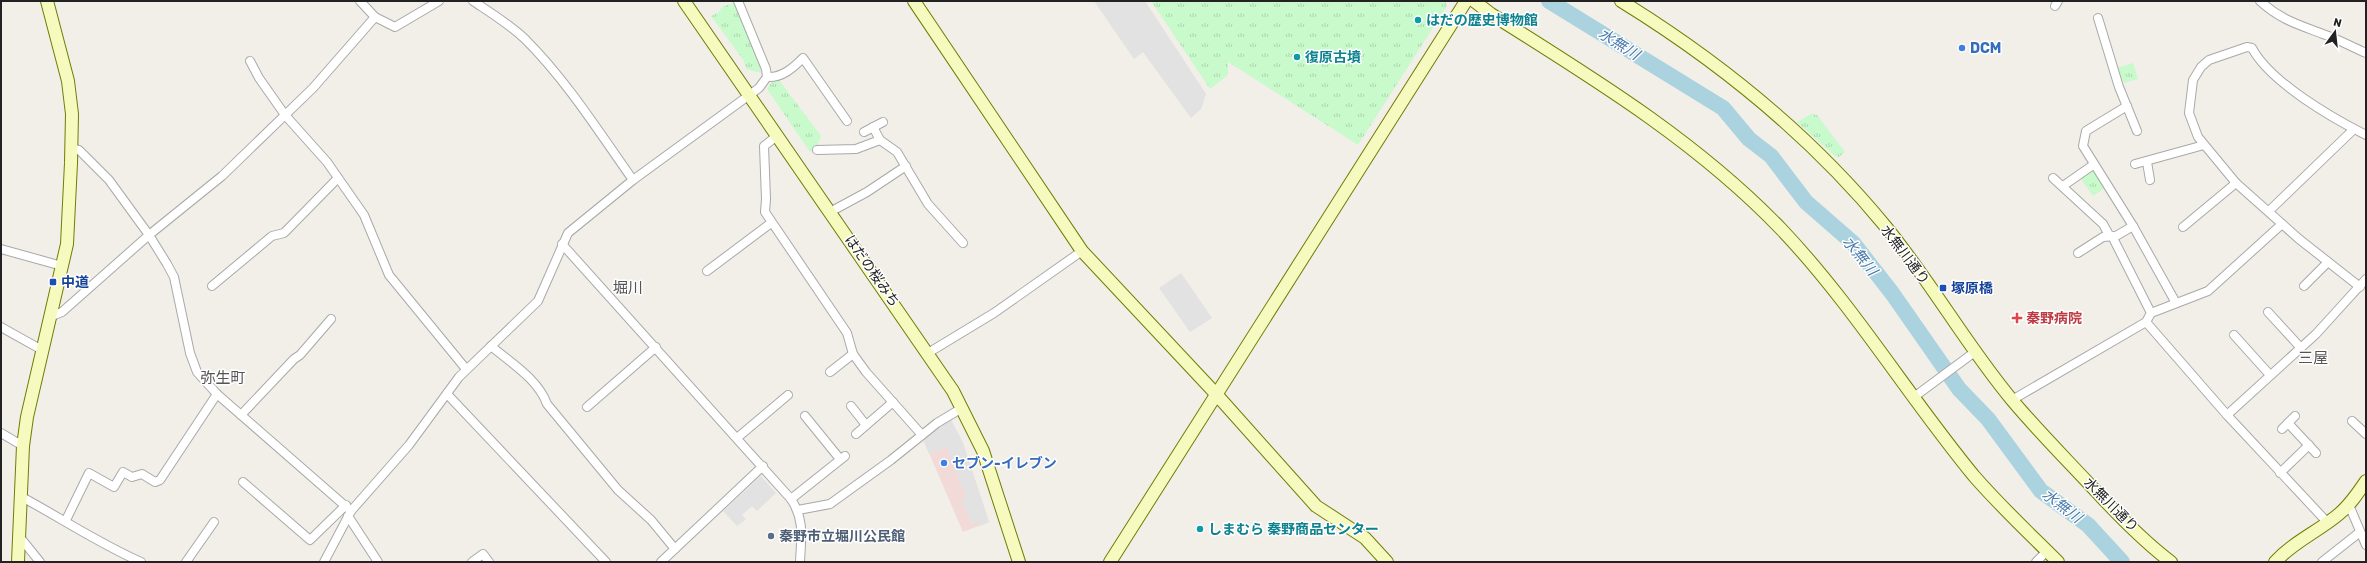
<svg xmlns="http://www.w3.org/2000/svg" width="2367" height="563" font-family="Rubik,'Noto Sans JP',sans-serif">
<defs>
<pattern id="park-tufts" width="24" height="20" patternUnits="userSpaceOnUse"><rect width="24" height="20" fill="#c8facc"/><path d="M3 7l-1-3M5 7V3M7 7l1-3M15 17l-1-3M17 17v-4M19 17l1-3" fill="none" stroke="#acd6af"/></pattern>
</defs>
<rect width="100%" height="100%" fill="#f2efe9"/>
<polygon fill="#f2dad9" points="951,420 963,443 989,522 963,532 923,439 943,425 942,423"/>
<g fill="url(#park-tufts)">
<polygon points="1151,1 1446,1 1447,6 1358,145 1228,62 1228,75 1210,89"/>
<polygon points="735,2 758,58 761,73 746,69 744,61 711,16 721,11 720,8"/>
<polygon points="2133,63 2138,79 2124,83 2122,78 2119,78 2116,68"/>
<polygon points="773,80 779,80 821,136 816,149 810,152 767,89"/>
<polygon points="1811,114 1817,115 1845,152 1839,157 1835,156 1797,122"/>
<polygon points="2090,171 2094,172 2105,188 2093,196 2080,178"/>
</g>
<g fill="#e2e2e2">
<polygon points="1094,1 1145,1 1206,94 1201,109 1191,118 1143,52 1134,59"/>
<polygon points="1181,273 1212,318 1190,332 1159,288"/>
<polygon points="951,420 963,443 989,522 980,526 978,522 972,525 962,500 966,497 947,447 929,454 923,439 943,425 942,423"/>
<polygon points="761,476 776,493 757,511 752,506 742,515 746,519 737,526 723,511"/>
</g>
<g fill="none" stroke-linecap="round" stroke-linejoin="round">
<polyline stroke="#aad3df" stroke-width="16" points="1549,1 1723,108 1749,139 1771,156 1806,202 1853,243 1892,293 1959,389 1988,419 2041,491 2088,525 2122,562"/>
<g stroke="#a9a9a9" stroke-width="10">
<g id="street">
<polyline points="360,1 375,17 395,27 439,1"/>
<path d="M473,1C491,13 509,24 525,39C567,81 599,132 633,180"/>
<path d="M2260,1C2281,20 2297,24 2323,34C2338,39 2352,47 2366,53"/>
<polyline points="2055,6 2058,1"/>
<polyline points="2098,18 2119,87 2137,131"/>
<polyline points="250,61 259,78 285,115 327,162 364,215 389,275 466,369"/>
<path d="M767,77C782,78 793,68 803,58L847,121"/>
<polyline points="2127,106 2086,131 2083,146 2133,226 2176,303"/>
<polyline points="873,127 880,140 897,152 928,204 963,243"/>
<polyline points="864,132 883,122"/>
<polyline points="778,135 764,146 766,199 765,212 847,333 853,354 866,372 922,435"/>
<polyline points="72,148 79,150 109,180 149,235 167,264 174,277 190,353 197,372 217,394 351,511"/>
<polyline points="817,150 856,149 880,140"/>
<polyline points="2147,162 2150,180"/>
<polyline points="2135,164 2204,145"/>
<polyline points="2053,178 2103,224 2109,235"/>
<polyline points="2063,186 2093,165"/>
<polyline points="2269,211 2354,129"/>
<polyline points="830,212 867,192 906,166"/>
<polyline points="2183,227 2236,183"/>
<polyline points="2112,236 2151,313"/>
<path d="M562,244L791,499C805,520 801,539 800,562"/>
<polyline points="1,249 62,266"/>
<polyline points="2078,253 2103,237 2116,236 2133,226"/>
<polyline points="707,271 771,223"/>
<polyline points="212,286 272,236 284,233 338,178"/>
<polyline points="2304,286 2328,262"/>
<path d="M2360,287L2299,239L2236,183L2198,137L2189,113L2193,80L2201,67L2209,60L2247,47L2252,48C2270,82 2332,118 2366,135"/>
<polyline points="2268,312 2300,347"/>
<polyline points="50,317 62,312 149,235 222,176 313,88 375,17"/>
<polyline points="2146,322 2227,415 2327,522"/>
<polyline points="1,327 42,350"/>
<polyline points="2234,335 2270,375"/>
<path d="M491,346C511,363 538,379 547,404L618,490L651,520L675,549"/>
<polyline points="928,353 994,313 1082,251"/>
<polyline points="830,372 853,354"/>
<polyline points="447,394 606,562"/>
<polyline points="1914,397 1976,351"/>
<polyline points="2012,400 2146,322 2151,313 2208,291 2282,224"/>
<polyline points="851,406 866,425"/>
<polyline points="587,407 656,347"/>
<polyline points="241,415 294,359 300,355 331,319"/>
<polyline points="2227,415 2316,334 2366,279"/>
<polyline points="805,416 840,459"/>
<polyline points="2352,421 2366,434"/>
<polyline points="2288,423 2316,453"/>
<polyline points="2282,429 2295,416"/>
<polyline points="1,433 23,446"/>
<polyline points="856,434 893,402"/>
<polyline points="737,438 788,395"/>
<polyline points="2280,473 2309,445"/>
<polyline points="243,482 310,540 346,505"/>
<path d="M20,496C61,518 98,543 141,562"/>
<polyline points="791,499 845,456"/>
<polyline points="2349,505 2366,545"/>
<polyline points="798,510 830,504 891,460 937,423 962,408"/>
<polyline points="348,516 378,562"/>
<polyline points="66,520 89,473 114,487 123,472 132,477 142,474 155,482 160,480 217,394"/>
<polyline points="19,536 40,562"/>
<polyline points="186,562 214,522"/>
<polyline points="324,562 351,511 409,445 459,377 538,301 568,233 633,180 759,88 767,77 766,69 738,1"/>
<polyline points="472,562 483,554 489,562"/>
<polyline points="661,562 763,466"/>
<polyline points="2036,562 2047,551"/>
<polyline points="2322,562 2360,532"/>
</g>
</g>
<g stroke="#707d05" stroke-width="14">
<g id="secondary">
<polyline points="684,1 953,391 983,451 1019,562"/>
<polyline points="914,1 1082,251 1216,394 1316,506 1365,538 1387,562"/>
<path d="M1474,1L1491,14C1593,78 1698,142 1782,230C1854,306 1908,396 1974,476C2000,506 2030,534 2058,562"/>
<path d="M1621,1C1720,62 1812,137 1886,227C1931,282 1967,346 2012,400C2038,431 2066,459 2093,488C2117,514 2143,541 2171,562"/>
<polyline points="18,562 23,446 27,417 67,244 71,163 72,114 68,81 47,1"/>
<polyline points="1110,562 1466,1"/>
<path d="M2275,562C2293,542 2319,531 2339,514C2350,505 2358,493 2366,481"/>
</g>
</g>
<use href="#street" stroke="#fff" stroke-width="8"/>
<use href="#secondary" stroke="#f7fabf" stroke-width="12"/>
</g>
<g fill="#0f9aa8" stroke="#fff" stroke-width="1.5">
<circle cx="1418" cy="20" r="4"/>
<circle cx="1297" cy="57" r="4"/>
<circle cx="1200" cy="529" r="4"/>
</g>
<g fill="#3f7fe0" stroke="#fff" stroke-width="1.5">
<circle cx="1962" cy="48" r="4"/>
<circle cx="944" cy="463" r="4"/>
</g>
<g fill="#1a4fb4" stroke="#fff" stroke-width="1.5">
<rect x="49" y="278" width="8" height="8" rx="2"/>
<rect x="1939" y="284" width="8" height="8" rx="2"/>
</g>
<path fill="#e0444e" stroke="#fff" stroke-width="1.5" d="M2015 312h4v4h4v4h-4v4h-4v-4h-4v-4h4z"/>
<circle fill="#5c6f8a" stroke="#fff" stroke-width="1.5" cx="771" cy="536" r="4"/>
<g text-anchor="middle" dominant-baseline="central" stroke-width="3" stroke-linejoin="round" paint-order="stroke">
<g font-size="14" font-weight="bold" fill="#0d838f" stroke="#fff" text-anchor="start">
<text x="1426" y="20">はだの歴史博物館</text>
<text x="1305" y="57">復原古墳</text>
<text x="1208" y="529">しまむら 秦野商品センター</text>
</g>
<g font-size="14" font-weight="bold" fill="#366cbe" stroke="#fff" text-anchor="start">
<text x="1970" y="48">DCM</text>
<text x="952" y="463">セブン-イレブン</text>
</g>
<g font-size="14" fill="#222" stroke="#fff">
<text transform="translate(1905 255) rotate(53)">水無川通り</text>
<text transform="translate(872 271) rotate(55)">はだの桜みち</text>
<text transform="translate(2111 505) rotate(45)">水無川通り</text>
</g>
<g font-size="14" font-weight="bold" fill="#164399" stroke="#fff" text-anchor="start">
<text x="61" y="282">中道</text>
<text x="1951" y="288">塚原橋</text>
</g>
<g font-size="14" font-weight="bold" fill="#be3a42" stroke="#fff" text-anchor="start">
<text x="2026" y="318">秦野病院</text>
</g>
<g font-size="14" font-weight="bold" fill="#4e5e75" stroke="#fff" text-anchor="start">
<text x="779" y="536">秦野市立堀川公民館</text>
</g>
<g font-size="15" font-style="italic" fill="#4a7aab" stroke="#fff">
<text transform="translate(1619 44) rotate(32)">水無川</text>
<text transform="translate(1860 256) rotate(51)">水無川</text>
<text transform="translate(2062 506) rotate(37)">水無川</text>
</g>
<g font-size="15" fill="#555" stroke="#fff">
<text x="628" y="288">堀川</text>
<text x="2313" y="358">三屋</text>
<text x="223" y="378">弥生町</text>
</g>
</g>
<rect width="2367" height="563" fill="none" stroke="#222222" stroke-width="4"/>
<g transform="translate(2335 32) rotate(15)" stroke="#ffffff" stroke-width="3" paint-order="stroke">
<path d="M0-3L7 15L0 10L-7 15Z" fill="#222222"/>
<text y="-6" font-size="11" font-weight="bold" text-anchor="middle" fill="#222222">N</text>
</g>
</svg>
